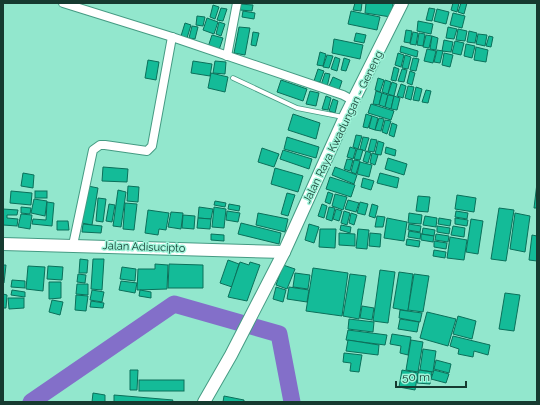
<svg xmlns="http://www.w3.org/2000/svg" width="540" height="405" font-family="Raleway,sans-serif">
<rect width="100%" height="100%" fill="#92e7cd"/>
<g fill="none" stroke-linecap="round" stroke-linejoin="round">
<polyline stroke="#836fc9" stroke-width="17" points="31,402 174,304 279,334 292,402"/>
</g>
<g fill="#14bb98" stroke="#0b705a">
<polygon points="355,3 362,3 361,11 353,10"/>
<polygon points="366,3 393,3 391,17 365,13"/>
<polygon points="453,3 459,3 457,12 451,10"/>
<polygon points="461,3 467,3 464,14 458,12"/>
<polygon points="240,4 253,5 252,11 240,10"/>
<polygon points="213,5 219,7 215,19 210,17"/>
<polygon points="221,8 227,9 223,21 217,20"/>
<polygon points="429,8 435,9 432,21 426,20"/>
<polygon points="437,9 449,12 446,24 434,21"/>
<polygon points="243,11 255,13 254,19 242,17"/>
<polygon points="351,11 380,17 377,30 348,24"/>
<polygon points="453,13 465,16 462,28 450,25"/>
<polygon points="197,16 205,17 203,26 196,25"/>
<polygon points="207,18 218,22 214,34 203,30"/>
<polygon points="418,21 433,24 431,34 417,31"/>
<polygon points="219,22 225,24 221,36 216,34"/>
<polygon points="185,23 191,25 187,38 181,36"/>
<polygon points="192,26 198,27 195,39 189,38"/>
<polygon points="239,27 250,28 245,55 234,53"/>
<polygon points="448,27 457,29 454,39 446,38"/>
<polygon points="458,29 467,31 465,41 456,40"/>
<polygon points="406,30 412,31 410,43 404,42"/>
<polygon points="469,31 477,33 475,43 467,42"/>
<polygon points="253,32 259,33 256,46 251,45"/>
<polygon points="413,32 418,33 416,45 410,44"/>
<polygon points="356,33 366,35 364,43 354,41"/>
<polygon points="419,33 425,34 423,46 417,45"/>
<polygon points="478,34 487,35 485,46 476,44"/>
<polygon points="212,35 223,38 219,50 208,47"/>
<polygon points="426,35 432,36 429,48 423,47"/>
<polygon points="432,36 438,38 436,50 430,49"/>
<polygon points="489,36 493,37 491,47 486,46"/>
<polygon points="334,39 363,45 360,59 332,53"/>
<polygon points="444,40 453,42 451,52 442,51"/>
<polygon points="455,41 464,43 461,55 452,53"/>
<polygon points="466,44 475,46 472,58 464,56"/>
<polygon points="401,46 418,51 417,57 400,52"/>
<polygon points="476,47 488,50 486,62 474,60"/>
<polygon points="427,49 436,51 433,63 424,61"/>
<polygon points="437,50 443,51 440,63 434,62"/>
<polygon points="320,52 326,54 323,66 317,65"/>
<polygon points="398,53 404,55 401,67 395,65"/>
<polygon points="444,53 453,55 450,67 442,65"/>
<polygon points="327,55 333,56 329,68 323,67"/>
<polygon points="405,55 411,57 408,69 402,68"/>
<polygon points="335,57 340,59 337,71 331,69"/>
<polygon points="344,58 350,60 346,71 341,70"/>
<polygon points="413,58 419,59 416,71 410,70"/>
<polygon points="148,60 159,62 156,80 145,78"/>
<polygon points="193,61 212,64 210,76 191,73"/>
<polygon points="215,61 226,62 225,74 213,73"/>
<polygon points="394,67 399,69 396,81 391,80"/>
<polygon points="318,69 324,71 320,82 314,81"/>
<polygon points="402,69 407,70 404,82 398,81"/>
<polygon points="410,71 415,73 412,85 407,83"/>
<polygon points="211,73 228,77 225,92 208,88"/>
<polygon points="325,73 330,74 327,87 321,85"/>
<polygon points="333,77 342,81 339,90 329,86"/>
<polygon points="378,78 384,80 380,92 375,90"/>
<polygon points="281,80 307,89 303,101 277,92"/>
<polygon points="385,80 391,82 388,94 382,92"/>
<polygon points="392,82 397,84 394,96 388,94"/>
<polygon points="401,84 406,86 403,98 397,96"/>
<polygon points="408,86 414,87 411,100 405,98"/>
<polygon points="416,87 422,89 419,101 413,100"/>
<polygon points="426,90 431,91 428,103 422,102"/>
<polygon points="310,91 319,93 316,106 306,104"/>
<polygon points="376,91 382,93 379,105 373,104"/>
<polygon points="382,93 388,95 385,107 379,105"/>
<polygon points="388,95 394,96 391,109 385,107"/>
<polygon points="326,96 331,98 328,110 322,109"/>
<polygon points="394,96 400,98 397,110 391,109"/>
<polygon points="333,99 338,101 335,113 329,111"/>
<polygon points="371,104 394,111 391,120 368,113"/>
<polygon points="293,114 320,123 316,139 288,130"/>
<polygon points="366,114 372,116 368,128 363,127"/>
<polygon points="372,116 378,118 375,130 369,128"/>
<polygon points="379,118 384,119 381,131 375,130"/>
<polygon points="385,120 391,121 387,134 382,132"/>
<polygon points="392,123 397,125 394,137 389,135"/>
<polygon points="356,135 362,136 358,149 353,147"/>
<polygon points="287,137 319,147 316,158 284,149"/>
<polygon points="363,137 369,138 365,151 360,149"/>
<polygon points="371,139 377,140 374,152 368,151"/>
<polygon points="378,141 384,143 381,155 375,154"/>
<polygon points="350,147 356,149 353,159 347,157"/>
<polygon points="386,147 396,150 395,156 385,153"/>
<polygon points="262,148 279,154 274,167 258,162"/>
<polygon points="357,149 363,150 360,160 354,159"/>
<polygon points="283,150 312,159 309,169 280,159"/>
<polygon points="366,151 371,153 368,163 363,161"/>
<polygon points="372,153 378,155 375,165 370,163"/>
<polygon points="388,158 407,164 404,175 385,169"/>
<polygon points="347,159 353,160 350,171 344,169"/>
<polygon points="354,160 360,161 356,174 351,172"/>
<polygon points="360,162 372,165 369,177 357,174"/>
<polygon points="103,167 128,169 127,182 102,181"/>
<polygon points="335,167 357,175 354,184 332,175"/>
<polygon points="275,168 303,176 298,192 271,184"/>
<polygon points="23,173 34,175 33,188 21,186"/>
<polygon points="380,173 399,178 397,188 377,183"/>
<polygon points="330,177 355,185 351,197 326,189"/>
<polygon points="363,178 374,181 371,190 361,187"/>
<polygon points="537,183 537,208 534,208"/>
<polygon points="88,186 98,188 92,225 82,223"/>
<polygon points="128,186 139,187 138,202 127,201"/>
<polygon points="118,190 126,192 121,227 113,226"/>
<polygon points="11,191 32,193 31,205 10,203"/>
<rect x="35" y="191" width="12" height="7"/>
<polygon points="328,192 333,194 330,204 325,202"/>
<polygon points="287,193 295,195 288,216 281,214"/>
<polygon points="335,194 347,197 343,210 332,206"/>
<polygon points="457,195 476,198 474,212 455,209"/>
<polygon points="418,196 430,197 428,212 416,211"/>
<polygon points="98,198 106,199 103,222 96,221"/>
<polygon points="34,199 47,201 45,216 31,213"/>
<polygon points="348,200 359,203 356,212 345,209"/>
<polygon points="215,201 226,203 225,207 214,205"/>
<polygon points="47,202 54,203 52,226 32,224 33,219 46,220"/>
<polygon points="360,202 368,204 365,215 357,213"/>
<polygon points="125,203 137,204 134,230 123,229"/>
<polygon points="109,204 115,205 112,222 106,221"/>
<polygon points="229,204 240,206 239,211 228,209"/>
<polygon points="322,204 327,206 324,218 318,216"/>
<polygon points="372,204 378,206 375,218 369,216"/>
<polygon points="21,207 31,208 30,214 21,213"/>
<polygon points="199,207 213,209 211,219 198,218"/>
<polygon points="214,207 226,209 224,228 212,227"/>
<polygon points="329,207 335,208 332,221 326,219"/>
<polygon points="499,208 514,210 506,261 491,259"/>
<polygon points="3,209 18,210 17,215 7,215 7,218 18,219 17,226 3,225"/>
<polygon points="336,209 342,211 339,221 333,219"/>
<polygon points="148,210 169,213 166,230 159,229 158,235 145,233"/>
<polygon points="227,211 240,213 238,222 226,220"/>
<polygon points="344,211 350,213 347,225 341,223"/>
<polygon points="456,211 468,213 467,219 455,217"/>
<polygon points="171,212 183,213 181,229 168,227"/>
<polygon points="258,213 288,219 285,232 256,225"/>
<polygon points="351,213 357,215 354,225 349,223"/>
<polygon points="409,213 422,215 421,224 408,223"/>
<polygon points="515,213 530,216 525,252 510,249"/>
<polygon points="21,214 32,215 30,229 18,227"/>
<polygon points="183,215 195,216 194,229 182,228"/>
<polygon points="377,216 385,217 383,227 375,227"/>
<polygon points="425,216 437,218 436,227 423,225"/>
<polygon points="198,218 211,219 210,229 197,228"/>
<polygon points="387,218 407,222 404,241 384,238"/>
<polygon points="439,218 451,220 450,226 438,224"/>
<polygon points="455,218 468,220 467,226 455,224"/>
<polygon points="471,219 483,221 478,254 466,252"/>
<polygon points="57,221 68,221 69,230 57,230"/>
<polygon points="241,223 281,233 279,244 238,234"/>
<polygon points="83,224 102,226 101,233 82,232"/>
<polygon points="309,224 319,227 314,243 305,240"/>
<polygon points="409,224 421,226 420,232 408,230"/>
<polygon points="341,225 351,227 350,233 340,230"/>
<polygon points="437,226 450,228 449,234 437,232"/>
<polygon points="453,226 465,228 464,237 451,235"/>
<polygon points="423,228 435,230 434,236 422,234"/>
<polygon points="320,229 336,229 335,248 319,247"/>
<polygon points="358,229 369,230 367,249 356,248"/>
<polygon points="409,231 421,233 420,239 408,237"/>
<polygon points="339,233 355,234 355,246 339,245"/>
<polygon points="370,233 381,234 380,247 369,246"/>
<polygon points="211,234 224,235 224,241 211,240"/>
<polygon points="421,234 434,236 433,242 421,240"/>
<polygon points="436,234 449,236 448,242 435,240"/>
<polygon points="532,235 537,236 537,261 529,260"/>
<polygon points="450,237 467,240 464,260 447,258"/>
<polygon points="407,239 420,241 419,247 406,245"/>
<polygon points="434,241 447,243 446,249 434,247"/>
<polygon points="434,250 446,252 445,258 433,256"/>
<polygon points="80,259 88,260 87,273 79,273"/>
<polygon points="93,259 104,259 102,290 91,289"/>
<polygon points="228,260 239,264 232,287 220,283"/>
<polygon points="240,262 249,265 250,262 260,265 247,301 228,297"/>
<polygon points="155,264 168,265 167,289 137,290 138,269 155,269"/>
<polygon points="169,264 203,265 203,288 168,288"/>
<polygon points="3,265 6,265 4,283 3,283"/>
<polygon points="283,265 295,269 287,289 276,285"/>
<polygon points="28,266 45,267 43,291 26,289"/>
<polygon points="48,266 63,267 62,280 47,279"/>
<polygon points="122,267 136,269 135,281 120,279"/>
<polygon points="313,268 348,273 342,316 306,311"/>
<polygon points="380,270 395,272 388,323 373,321"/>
<polygon points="399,272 413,274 408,311 393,308"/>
<polygon points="295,273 310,275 308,289 293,287"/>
<polygon points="78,274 86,275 85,283 77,282"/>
<polygon points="350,274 366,276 359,319 343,316"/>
<polygon points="414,274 429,276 423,312 408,310"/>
<polygon points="12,280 25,281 25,288 11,287"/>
<polygon points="121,281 137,283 135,293 119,290"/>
<polygon points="49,282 61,282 61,298 49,299"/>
<polygon points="77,284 88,284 88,295 76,294"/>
<polygon points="276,287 286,290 283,302 273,299"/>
<polygon points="289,287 309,290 307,302 287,299"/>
<polygon points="12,290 25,292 25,297 11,295"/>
<polygon points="92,290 104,292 102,302 90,300"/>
<polygon points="140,290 151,292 151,298 139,296"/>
<polygon points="505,293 520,295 514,331 499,329"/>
<polygon points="3,294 7,295 6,308 3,308"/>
<polygon points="76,295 88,296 86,311 75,310"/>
<polygon points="8,298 24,298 24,308 9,309"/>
<polygon points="52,300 63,302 60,315 49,312"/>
<polygon points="91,301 104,303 103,308 90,307"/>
<polygon points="362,306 374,308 372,320 360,318"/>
<polygon points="400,310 422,313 420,322 399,318"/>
<polygon points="427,312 456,319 448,346 420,338"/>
<polygon points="458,316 476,321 472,339 453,334"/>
<polygon points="349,319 374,322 373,332 348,329"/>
<polygon points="400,319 419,322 417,332 398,329"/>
<polygon points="348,330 387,335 385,345 346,340"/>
<polygon points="392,334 411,337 408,355 400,353 401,346 390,344"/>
<polygon points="453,336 490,345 488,355 474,351 473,357 458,354 459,349 450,346"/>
<polygon points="348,340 379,345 378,355 346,351"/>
<polygon points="411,340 423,342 418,372 406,370"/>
<polygon points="423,349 436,351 433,372 420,370"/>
<polygon points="344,353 362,355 359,372 350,371 351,363 343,362"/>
<polygon points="436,360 451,364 449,373 434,369"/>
<polygon points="130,370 138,370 137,390 130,390"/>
<polygon points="402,370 418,373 415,390 399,387"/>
<polygon points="419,370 432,372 430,384 417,383"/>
<polygon points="434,370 449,374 446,383 431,379"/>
<rect x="139" y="380" width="45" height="11"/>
<polygon points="93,393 105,395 105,402 92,402"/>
<polygon points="114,395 173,400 172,402 114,402"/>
<polygon points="224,396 244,400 244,402 223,402"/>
</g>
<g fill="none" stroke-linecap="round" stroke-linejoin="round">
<g stroke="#459b83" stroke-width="5.5">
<polyline id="service" points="233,78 297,108 343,117"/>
</g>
<g stroke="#459b83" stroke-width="10">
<g id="minor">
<polyline points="63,3 172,37 343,95 354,101"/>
<polyline points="227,56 237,3"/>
<polyline points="73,245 93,150 100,145 105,145 147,151 152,146 172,37"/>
</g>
</g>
<g stroke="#459b83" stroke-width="14">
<g id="secondary">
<polyline points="3,244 284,252"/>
<polyline points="204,402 231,355 284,252 345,117 402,3"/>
</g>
</g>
<use href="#service" stroke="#fff" stroke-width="4"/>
<use href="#minor" stroke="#fff" stroke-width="8"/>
<use href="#secondary" stroke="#fff" stroke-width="12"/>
</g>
<g text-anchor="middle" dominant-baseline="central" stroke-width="3" stroke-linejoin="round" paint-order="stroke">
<g font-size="11" fill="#163a30" stroke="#9ff5da">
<text transform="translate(343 127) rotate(-64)">Jalan Raya Kwadungan - Geneng</text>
<text transform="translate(144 247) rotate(2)">Jalan Adisucipto</text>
</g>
</g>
<rect width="540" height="405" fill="none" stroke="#163a30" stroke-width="8"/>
<path d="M396 381v6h70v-6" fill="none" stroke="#163a30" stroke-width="2"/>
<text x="402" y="381" font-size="12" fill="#163a30" stroke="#9ff5da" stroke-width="3" paint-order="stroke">50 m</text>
</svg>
